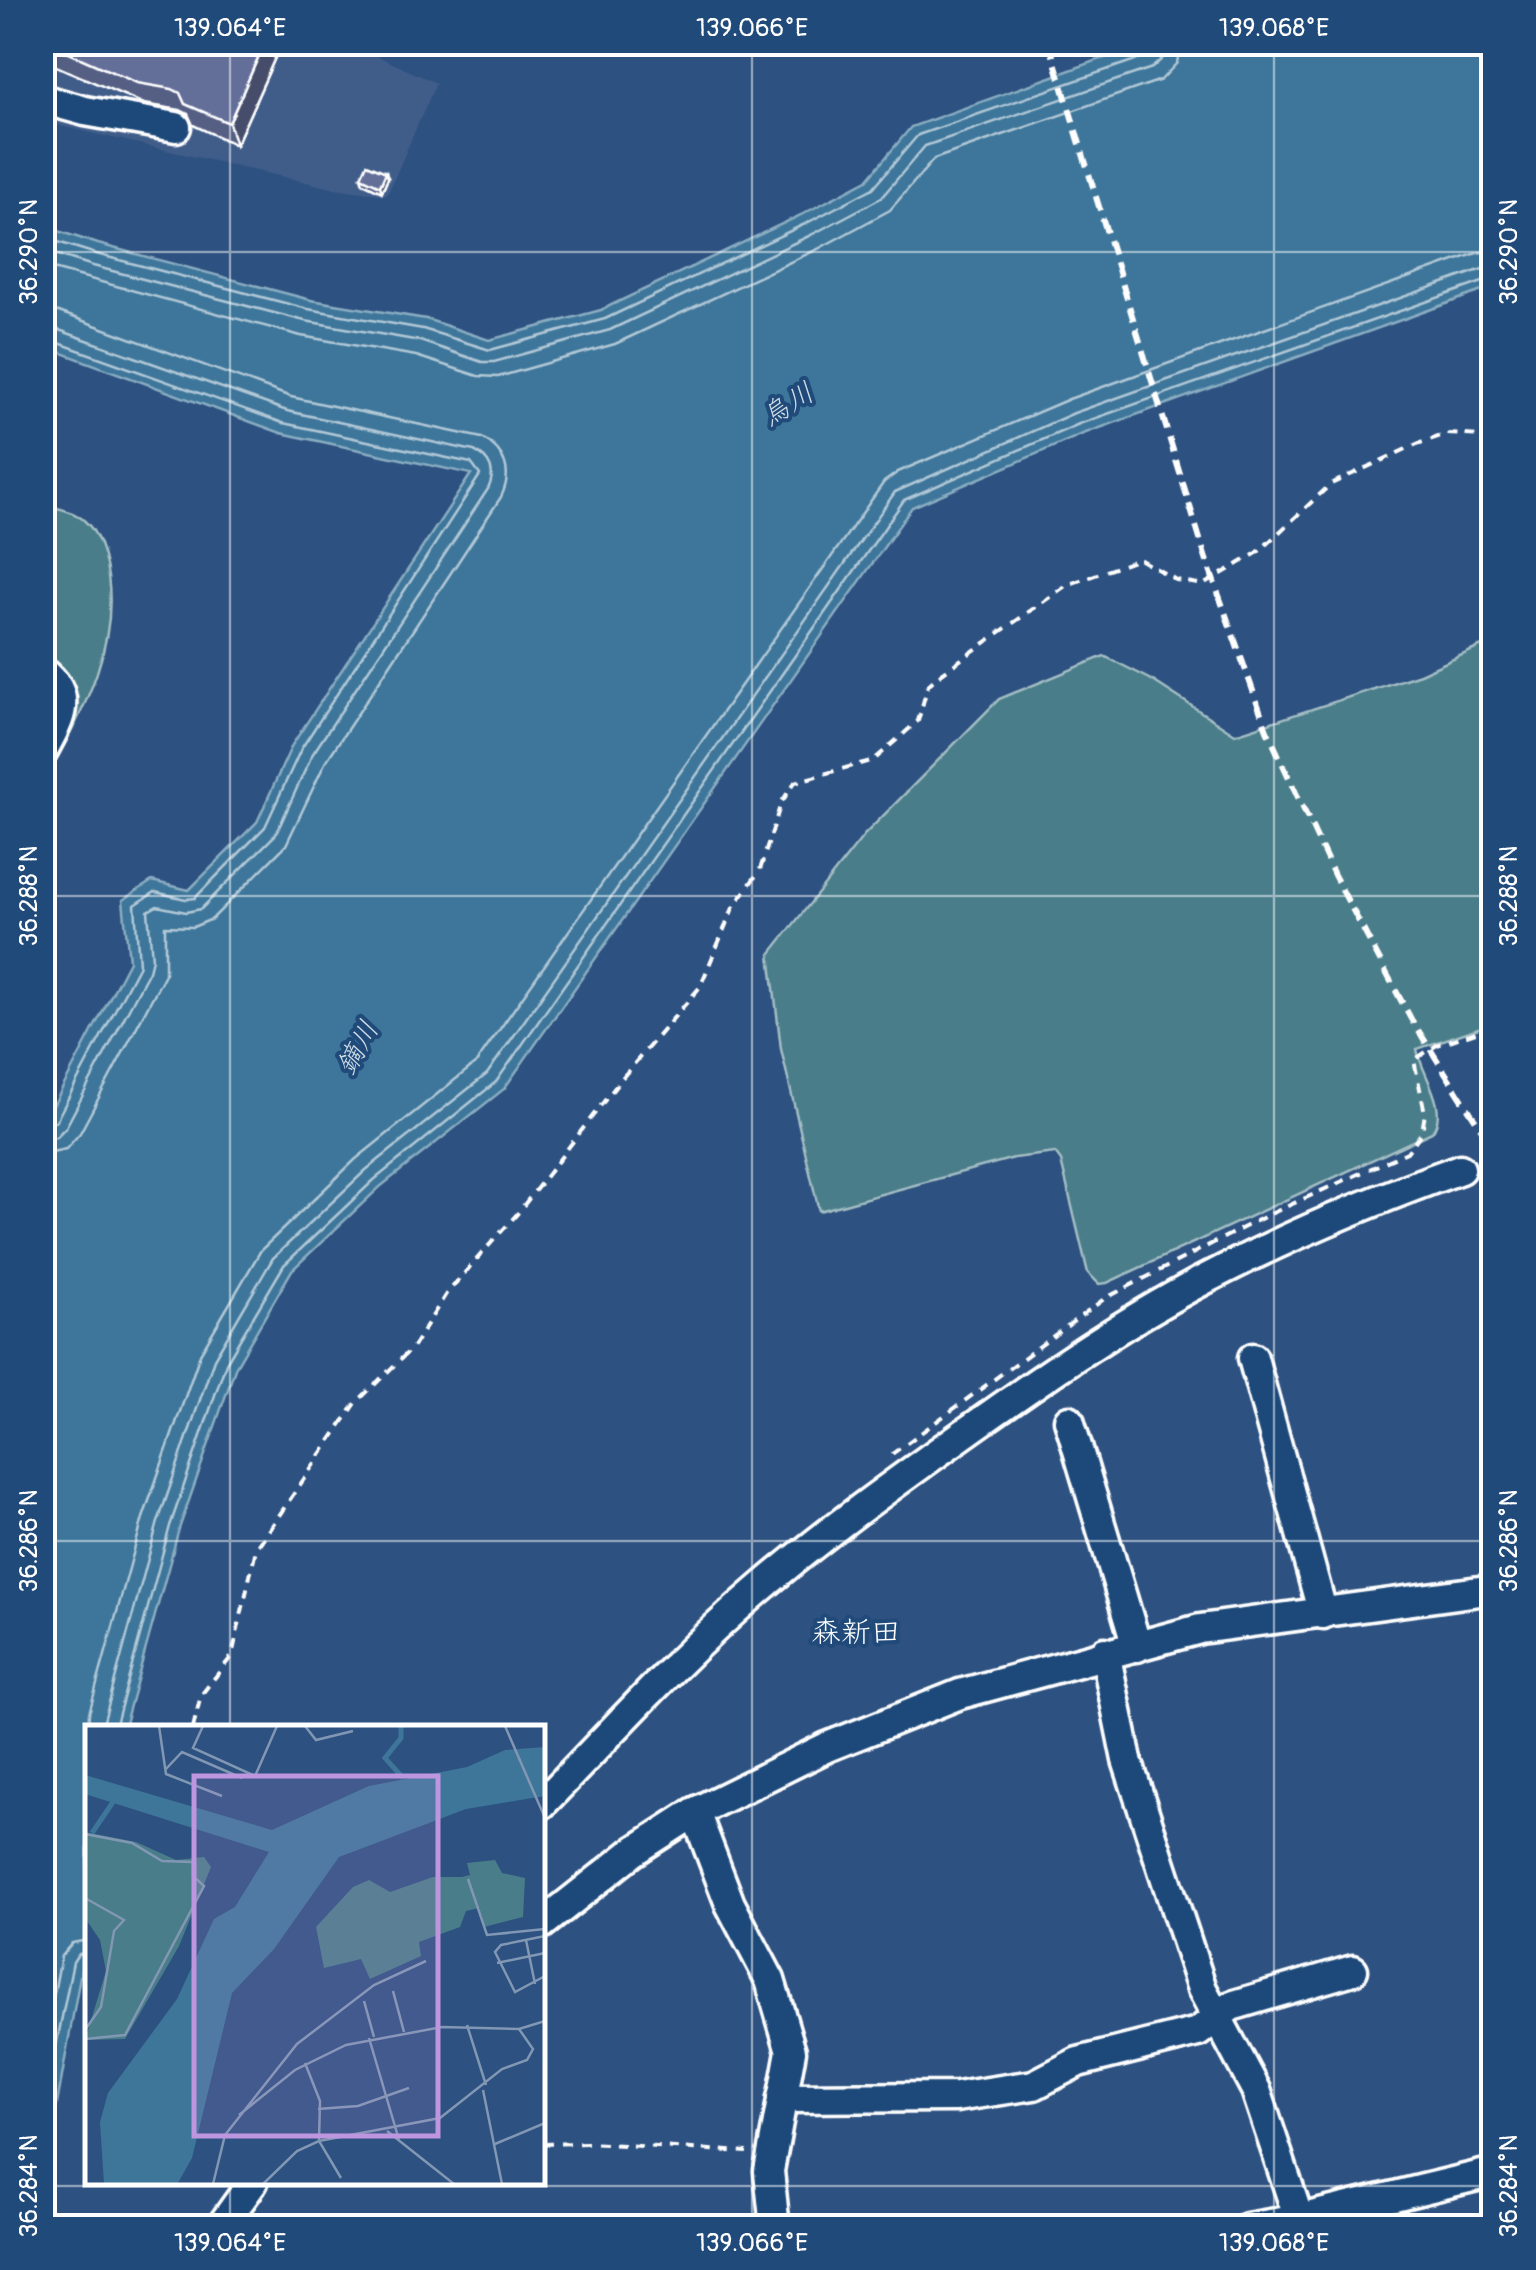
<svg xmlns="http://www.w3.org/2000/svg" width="1536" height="2270" font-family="Pangolin,'Klee One',sans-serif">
<rect width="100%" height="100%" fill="#2d5180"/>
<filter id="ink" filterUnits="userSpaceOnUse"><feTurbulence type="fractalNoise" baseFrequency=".01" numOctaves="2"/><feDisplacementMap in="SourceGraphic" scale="20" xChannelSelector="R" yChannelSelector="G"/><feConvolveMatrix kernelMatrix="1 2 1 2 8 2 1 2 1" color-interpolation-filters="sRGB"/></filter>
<g filter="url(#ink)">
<polygon fill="#415d8a" points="43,43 349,43 436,83 387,195 332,188 43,122"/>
<g fill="#4a7d8a" stroke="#a4bec4" stroke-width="2.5">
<path d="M45,506C79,510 95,523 104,557C126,638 81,716 43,784Z"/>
<path d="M1493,641V1023L1417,1049C1421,1074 1450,1108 1432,1132L1107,1283L1099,1284L1088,1273L1061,1161L1055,1153L1014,1158L819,1211L781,1049L770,954L865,834L999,699L1104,656L1150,679L1235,734L1420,674Z"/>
</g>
<polygon fill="#3e769a" stroke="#8badc2" stroke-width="2.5" points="1160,42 1493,43 1493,287 1083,434 912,507 504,1089 380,1187 292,1270 236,1366 179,1529 124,1727 88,1728 87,1937 56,2110 43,2147 43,1125 129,961 123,900 152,881 189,890 257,822 292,745 471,474 281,433 43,346 43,226 98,244 311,300 426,319 489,340 601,310 801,215 867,180 911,127 1101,59"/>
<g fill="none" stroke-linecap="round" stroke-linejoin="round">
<g stroke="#b2c8d7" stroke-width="2.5">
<polyline points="42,237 96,254 308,309 423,329 490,350 605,319 805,224 873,188 918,135 1147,56 1153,50 1154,42"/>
<polyline points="42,250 93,266 305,321 420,341 482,362 494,362 610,330 811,235 881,198 925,146 1152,68 1163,58 1166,42"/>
<polyline points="42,266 301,336 416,356 478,376 498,377 615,344 818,249 890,210 934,159 1161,80 1177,63 1181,42"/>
<path d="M42,309L59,312L291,397L482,438C506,451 513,473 501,497L325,763L286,845L212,919L193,927L165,926V974L80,1133L66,1149L42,1154"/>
<path d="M42,324L287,411L474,451C491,459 496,473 488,489L312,755L276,834L201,909L186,912L157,906L148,911L152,959L149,971L66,1127L56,1137L42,1139"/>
<polyline points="42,337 283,423 471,463 480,475 301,749 265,827 195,898 186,899 155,892 135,905 139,965 56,1121 42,1127"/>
<polyline points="102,1728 158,1522 214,1359 273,1258 366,1170 487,1074 895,492 1074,413 1494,265"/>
<polyline points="115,1728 170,1526 226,1363 284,1265 374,1180 496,1082 904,500 1079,424 1494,278"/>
<polyline points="88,1730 89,1713 143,1518 200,1354 261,1250 356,1159 476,1063 884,482 898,472 1069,399 1477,253 1494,250"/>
<polyline points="42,2057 61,1956 72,1943 88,1940"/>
<polyline points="42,2117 73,1962 78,1954 88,1952"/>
</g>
<g stroke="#fff" stroke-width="35">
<g id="minor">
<polyline points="42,99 85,111 176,127"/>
<path d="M42,671C76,696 58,722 42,752"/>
<polyline points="1253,1358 1323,1614"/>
<polyline points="1069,1420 1137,1647"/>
<polyline points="1105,1652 1127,1760 1202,1989 1256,2090 1299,2219 1298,2228"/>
<path d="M542,1804C612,1732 680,1656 757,1591C822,1535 892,1485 962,1435C1046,1375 1131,1316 1223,1270C1299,1231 1380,1198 1460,1169"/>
<polyline points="695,1812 730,1904 770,1980 791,2051 769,2171 775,2228"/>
<polyline points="542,1924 633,1852 695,1812 827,1747 960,1694 1200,1629 1494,1589"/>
<polyline points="782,2098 956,2097 1034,2085 1078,2062 1198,2032 1231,2006 1353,1970"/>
<polyline points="220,2228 253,2182"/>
<polyline points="1247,2228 1299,2219 1494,2172"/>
</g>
</g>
<g stroke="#fff" stroke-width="4" stroke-dasharray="10 8" stroke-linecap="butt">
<polyline points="1479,1177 1494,1197"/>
<polyline points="892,1454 1104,1299 1268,1215 1407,1152 1422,1132 1425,1113 1414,1060 1437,1045 1494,1026"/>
<polyline points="193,1728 201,1695 232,1656 256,1549 356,1403 413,1347 446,1294 517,1214 622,1078 700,987 733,908 760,870 781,803 795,782 874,760 918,721 928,685 942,673 1067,585 1139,559 1176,580 1203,585 1257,553 1331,484 1417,444 1447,434 1482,436 1494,442"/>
<polyline points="542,2144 586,2143 747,2152"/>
</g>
<use href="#minor" stroke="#1f4a7a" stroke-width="28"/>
<polyline stroke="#fff" stroke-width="6" stroke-dasharray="15 8" stroke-linecap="butt" points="1049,42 1206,559 1267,730 1334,875 1411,1019 1494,1149"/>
</g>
<g fill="#555f84" stroke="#fff" stroke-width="2.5">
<polygon points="42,42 282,42 236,145 193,125 188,114 180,110 144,104 42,60"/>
<polygon points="361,177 388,178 382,192 363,183"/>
</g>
<g fill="#454d6b" stroke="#fff" stroke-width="2.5">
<polygon points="265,42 282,42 236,145 229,123"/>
<polygon points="386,172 388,178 382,192 380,186"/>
</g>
<g fill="#636e99" stroke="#fff" stroke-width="2.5">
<polygon points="44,42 265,42 229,123 185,104 180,93 172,89 137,83"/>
<polygon points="367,164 386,172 380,186 361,177"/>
</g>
</g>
<path fill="none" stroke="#fff" stroke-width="2.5" stroke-opacity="0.45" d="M230,42V1728M752,42V2228M1274,42V2228M42,252H1494M42,896H1494M42,1541H1494M230,2182V2228M42,2186H1494"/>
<g text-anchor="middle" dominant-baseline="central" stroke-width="8" stroke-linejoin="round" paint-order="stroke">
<g font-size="28" font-style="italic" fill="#cfdde6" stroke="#1f4a7a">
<text transform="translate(788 405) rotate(-32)">烏川</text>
<text transform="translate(358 1048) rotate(-61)">鏑川</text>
</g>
<g font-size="30" fill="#fff" stroke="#1f4a7a">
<text x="856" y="1632">森新田</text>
</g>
</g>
<g transform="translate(85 1725)">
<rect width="460" height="460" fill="#2d5180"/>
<path d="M0,107L51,117L91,135L119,132L126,142L94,221L40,314L0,315L21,246L15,215L0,193ZM410,135L417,148L440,153L438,192L399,202L394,183L381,186L375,202L334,217L336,231L285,254L276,234L239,243L231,202L268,162L284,155L305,167L348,152H377L385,150L382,138Z" fill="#4a7d8a"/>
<path d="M460,22V71L381,84L254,132L189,224L147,268L107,433L93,458L19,459L15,397L23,368L92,274L129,194L150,182L184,127L0,69V50L187,105L284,61L382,42L420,25Z" fill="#3e769a"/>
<path fill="none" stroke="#3e769a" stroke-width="5" d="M316,1V13L300,33L318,53M7,108L28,77"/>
<path fill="none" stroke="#8197b3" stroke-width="2.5" d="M74,1L81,49L137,71M118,1L108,23L170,51L192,1M220,1L231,15L268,6M420,1L460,93M80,45L97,27L157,53M0,109L47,118L77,136L108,137V151L119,161L40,310L0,314M383,154L402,210L460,204M0,173L39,195L29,206L16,282L0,305M460,211L416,220L410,227L430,267L460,251M441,215L450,259M412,238L460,228M308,266L319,307M279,276L289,312M382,300L401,360M284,313L314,415M220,338L235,376L234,416L256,453M398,365L417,459M233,384L273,381L324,363M154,390L210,345L261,320L357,302L434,304L460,296M302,406L369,459M410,419L460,398M128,459L140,410L212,319L289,260L341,236M178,459L212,426L234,416L355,393L417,344L442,335L448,324L434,304"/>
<path fill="#bd96df" fill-opacity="0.15" stroke="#bd96df" stroke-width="5" d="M109,51H353V411H109Z"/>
<rect width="460" height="460" fill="none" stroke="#fff" stroke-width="5"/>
</g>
<rect width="1536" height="2270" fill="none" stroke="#1f4a7a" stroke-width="110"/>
<rect x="55" y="55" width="1426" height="2160" fill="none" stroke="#fff" stroke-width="4"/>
<g font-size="25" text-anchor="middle" fill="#fff">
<text x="230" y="36">139.064°E</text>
<text x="752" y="36">139.066°E</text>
<text x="1274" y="36">139.068°E</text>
<text transform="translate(28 252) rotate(-90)" y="9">36.290°N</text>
<text transform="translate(1508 252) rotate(-90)" y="9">36.290°N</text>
<text transform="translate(28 896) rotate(-90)" y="9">36.288°N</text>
<text transform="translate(1508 896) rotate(-90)" y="9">36.288°N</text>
<text transform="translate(28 1541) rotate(-90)" y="9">36.286°N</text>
<text transform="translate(1508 1541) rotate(-90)" y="9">36.286°N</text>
<text transform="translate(28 2186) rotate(-90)" y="9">36.284°N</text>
<text transform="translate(1508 2186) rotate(-90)" y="9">36.284°N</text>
<text x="230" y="2251">139.064°E</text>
<text x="752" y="2251">139.066°E</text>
<text x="1274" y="2251">139.068°E</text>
</g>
</svg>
